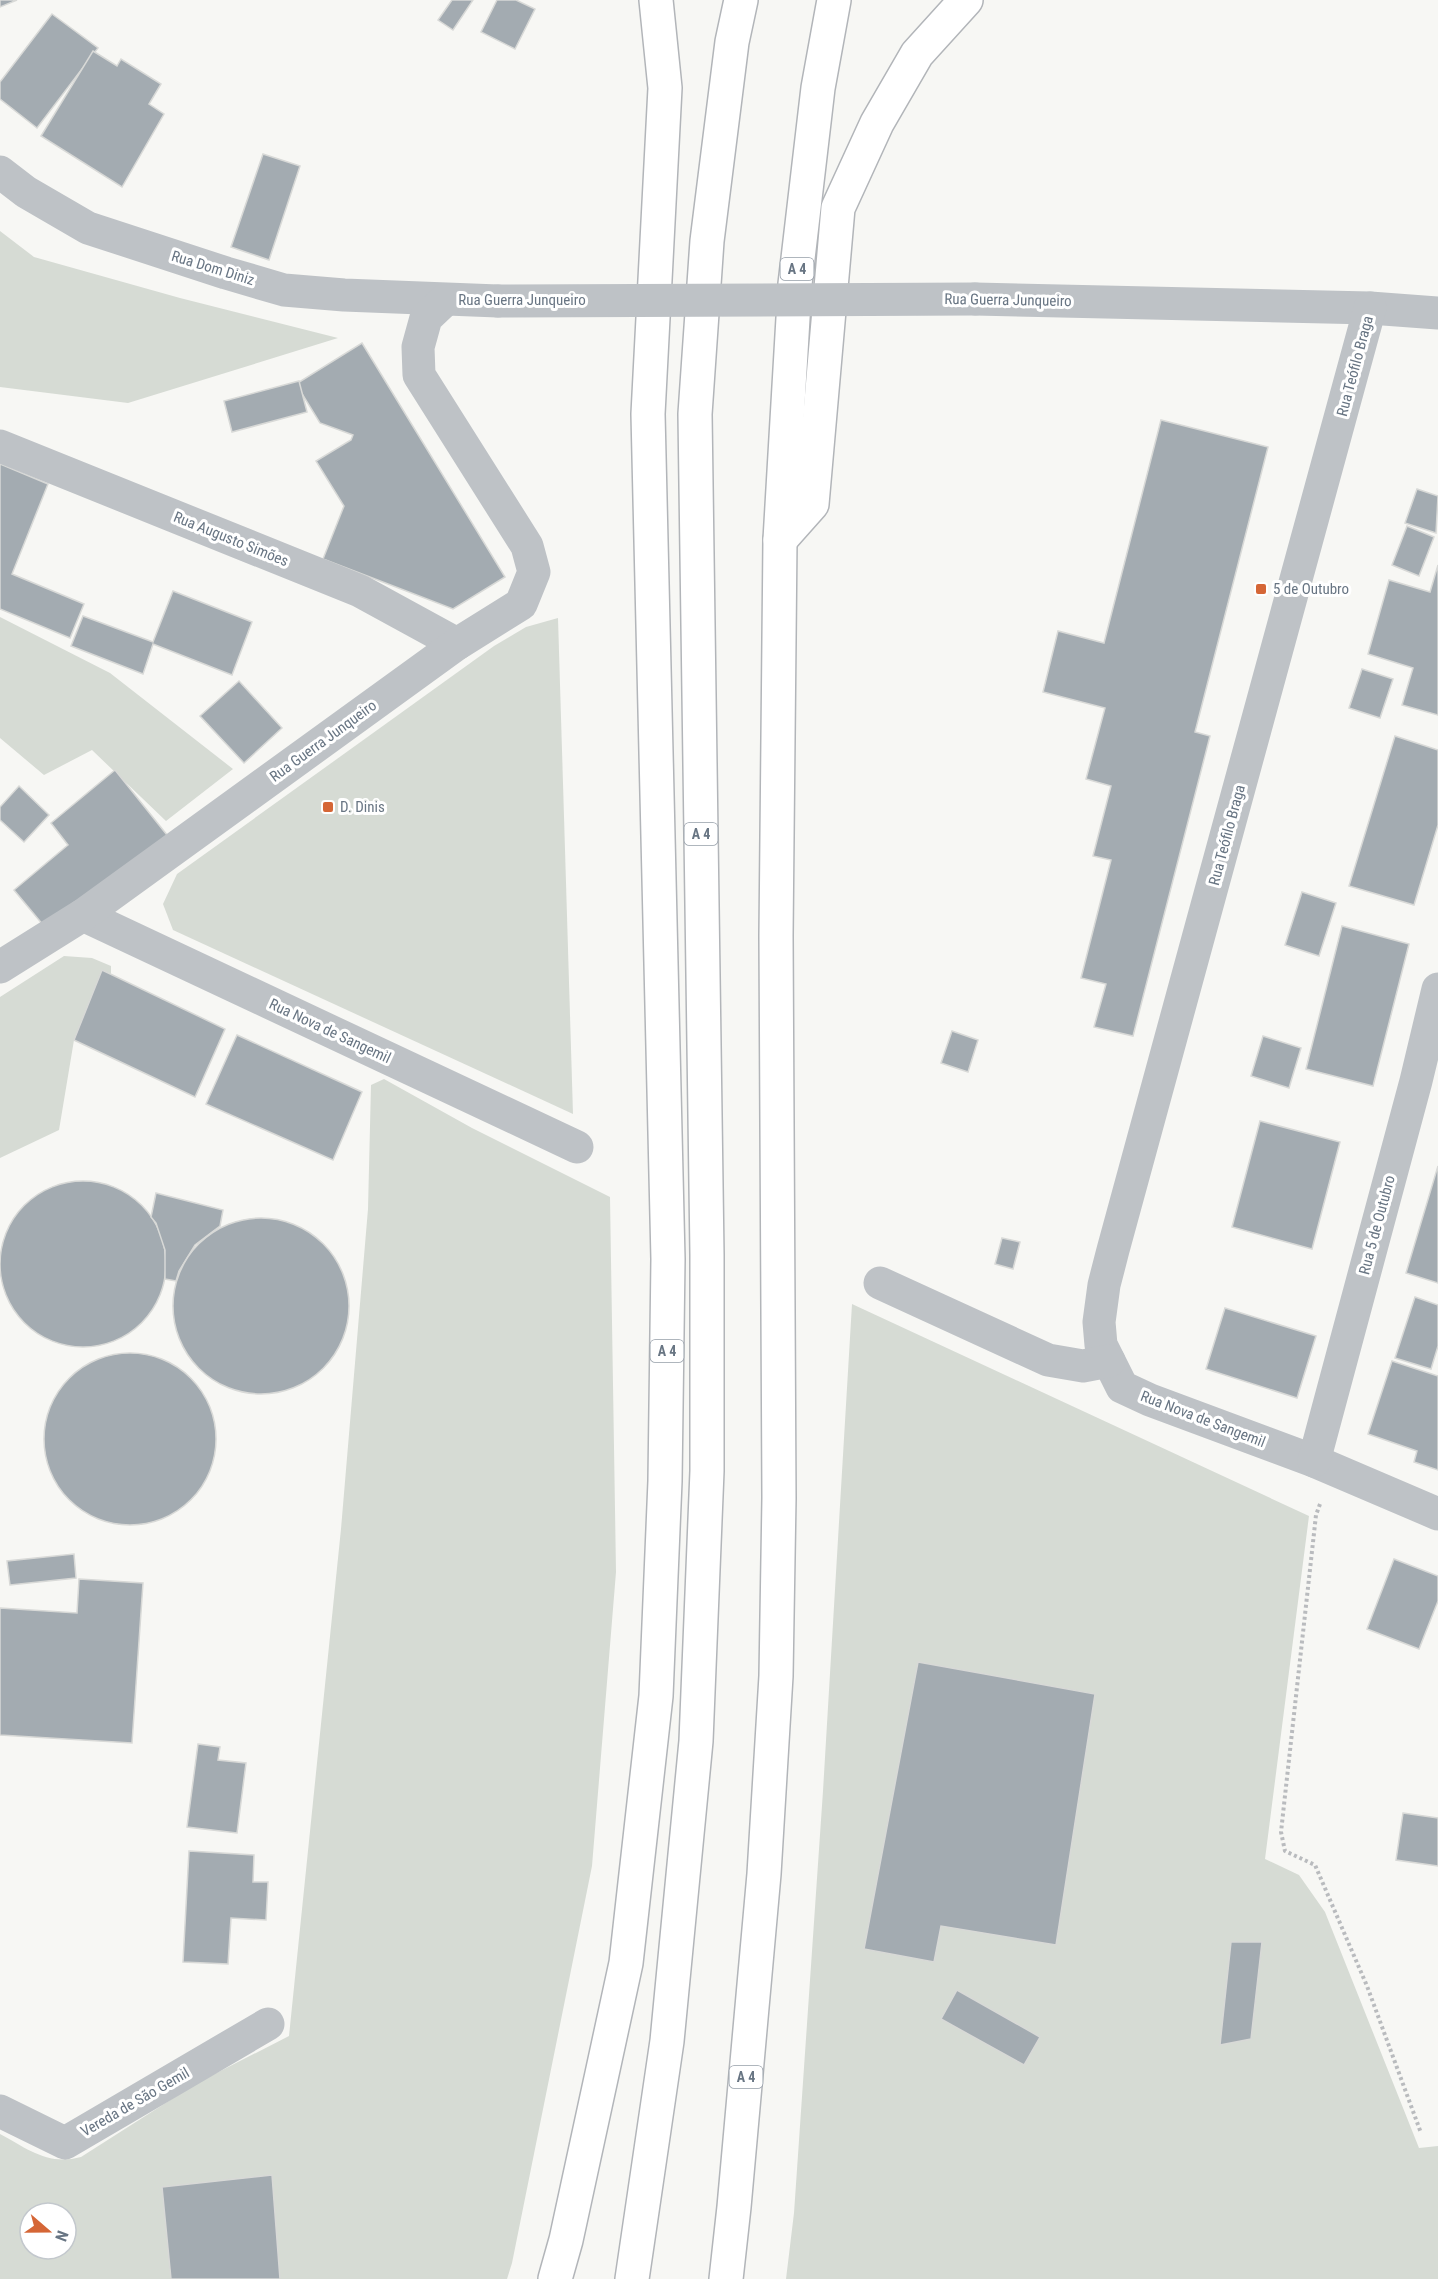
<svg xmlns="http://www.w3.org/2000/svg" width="1438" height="2279" font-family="'Roboto Condensed',sans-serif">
<rect width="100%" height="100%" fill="#f7f7f4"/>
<g fill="#d6dbd4" fill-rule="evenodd">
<polygon points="0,231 34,257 180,298 338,338 128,403 0,387"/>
<polygon points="0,617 110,673 233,769 166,821 92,750 44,775 0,738"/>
<polygon points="558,618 573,1114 173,930 163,904 177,874 494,646 526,627"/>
<polygon points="64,956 92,958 111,966 111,974 102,970 74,1040 59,1130 0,1158 0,997"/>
<path d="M384,1079L472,1128L610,1197L616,1572L592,1866L512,2263L507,2279H0V2134C28,2149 48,2166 81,2157L197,2083L289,2036L341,1529L368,1209L371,1085ZM30,2213H66V2249H30Z"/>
<polygon points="852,1304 1309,1516 1265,1859 1299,1875 1325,1912 1419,2148 1438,2146 1438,2279 786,2279 794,2213 823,1791"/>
</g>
<g fill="#a3abb1" stroke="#d8d9d7" stroke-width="1.5">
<polygon points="0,0 17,0 0,7"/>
<polygon points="452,0 473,0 453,30 438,20"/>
<polygon points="497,0 516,0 535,9 515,49 481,32"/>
<polygon points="52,14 98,48 37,128 0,99 0,82"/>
<polygon points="93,51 117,66 121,59 161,84 149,104 164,114 122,187 41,136"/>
<polygon points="263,154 300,166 269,260 231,247"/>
<polygon points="362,343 505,577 453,609 323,559 344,506 316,461 351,440 353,435 320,423 296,384"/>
<polygon points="299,381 307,412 232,432 224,401"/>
<polygon points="1161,420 1268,447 1195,732 1210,736 1133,1036 1094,1027 1106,984 1081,978 1111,860 1093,856 1111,786 1086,779 1105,708 1043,692 1058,631 1104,643"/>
<polygon points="0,464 48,484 12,574 84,604 70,638 0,609"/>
<polygon points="1417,489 1438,496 1436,533 1405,523"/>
<polygon points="1407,526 1434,537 1419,576 1392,565"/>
<polygon points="1438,565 1438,715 1402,705 1413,668 1368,654 1389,580 1430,592"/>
<polygon points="173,591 252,622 232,675 153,644 143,674 71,646 83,616 153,642"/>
<polygon points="1362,669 1393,679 1380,718 1349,708"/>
<polygon points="239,681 282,728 244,763 200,716"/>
<polygon points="1395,736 1438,750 1438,825 1414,905 1349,886"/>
<polygon points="115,770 167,835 49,932 14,890 68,845 51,823"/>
<polygon points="19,786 49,815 24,842 0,820 0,807"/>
<polygon points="1302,892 1336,903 1319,956 1285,945"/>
<polygon points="1342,926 1409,944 1373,1086 1306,1069"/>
<polygon points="102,970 225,1029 195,1097 74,1040"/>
<polygon points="952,1031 978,1040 968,1072 941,1063"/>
<polygon points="237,1035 362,1092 333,1160 206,1104"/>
<polygon points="1263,1036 1301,1048 1289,1088 1251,1076"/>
<polygon points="1260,1121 1340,1142 1312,1249 1232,1227"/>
<polygon points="1438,1166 1438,1283 1406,1273"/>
<circle cx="83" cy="1264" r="83"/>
<polygon points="156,1193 223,1210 220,1226 195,1245 179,1271 176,1281 165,1279 165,1250 156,1223 151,1217"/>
<circle cx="261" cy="1306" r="88"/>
<polygon points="1002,1238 1020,1242 1013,1269 995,1264"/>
<polygon points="1415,1297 1438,1305 1438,1346 1431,1369 1395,1358"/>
<polygon points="1225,1308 1316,1336 1297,1398 1206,1369"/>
<circle cx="130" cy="1439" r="86"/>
<polygon points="1392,1361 1438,1376 1438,1470 1414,1462 1417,1451 1368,1434"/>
<polygon points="74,1554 76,1578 10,1585 7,1561"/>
<polygon points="1394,1559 1438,1576 1438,1601 1419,1649 1367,1629"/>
<polygon points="79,1579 143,1583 132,1743 0,1735 0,1608 77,1613"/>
<polygon points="918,1662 1095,1694 1056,1945 941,1926 934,1962 864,1949"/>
<polygon points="198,1744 220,1747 218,1760 246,1763 237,1833 187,1827"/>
<polygon points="1403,1813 1438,1818 1438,1866 1396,1860"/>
<polygon points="189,1851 254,1855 253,1882 268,1882 266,1920 231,1918 228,1964 183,1962"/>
<polygon points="1231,1942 1262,1942 1251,2039 1220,2045"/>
<polygon points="957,1990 1040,2037 1024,2065 941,2019"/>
<polygon points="272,2175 280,2279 171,2279 162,2187"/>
</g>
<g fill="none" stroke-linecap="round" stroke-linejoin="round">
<g stroke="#b2b5b9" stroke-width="36">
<g id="motorway">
<polyline points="780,540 812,504 838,208 877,123 917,54 966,0"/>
<polyline points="555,2279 566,2240 626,1963 656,1696 665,1481 668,1259 648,414 665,88 656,0"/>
<polyline points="632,2279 667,2041 696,1741 707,1471 707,1255 695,414 707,241 732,42 741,0"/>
<polyline points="726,2279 734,2207 764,1874 776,1676 779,1498 776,936 780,540 795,284 818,88 834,0"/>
</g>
</g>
<polyline stroke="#b9bbbe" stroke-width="4" stroke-dasharray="3 3" stroke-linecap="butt" points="1320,1504 1316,1515 1281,1832 1285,1851 1315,1865 1367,1986 1421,2133"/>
<g stroke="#bec2c6" stroke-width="33">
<polyline points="0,172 26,192 88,228 226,273 284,290 344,295 498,301"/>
<polyline points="975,299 1370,308 1438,313"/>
<polyline points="1370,308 1113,1250 1104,1285 1099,1322 1101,1345 1122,1387 1150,1400 1314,1461 1438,1514"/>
<polyline points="0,446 360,591 457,644"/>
<polyline points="83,915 577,1147"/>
<polyline points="0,967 83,915 457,644 521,604 534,572 527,546 419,375 418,347 426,318 445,300"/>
<polyline points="880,1283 1048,1360 1083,1366 1109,1361"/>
<polyline points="1314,1461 1416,1081 1438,989"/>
<polyline points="0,2111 65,2143 268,2024"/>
</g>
<use href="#motorway" stroke="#fff" stroke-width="33"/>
<polyline stroke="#bec2c6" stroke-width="33" points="498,301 975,299"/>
</g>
<g fill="#d56636" stroke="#fff" stroke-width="2">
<rect x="1255" y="583" width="12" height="12" rx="3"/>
<rect x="322" y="801" width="12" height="12" rx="3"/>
</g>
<g text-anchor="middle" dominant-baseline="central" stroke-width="6" stroke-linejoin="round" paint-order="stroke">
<g fill="#fff" stroke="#959ea8" stroke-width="1.5">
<rect x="780.5" y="258" width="33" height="22" rx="4.5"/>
<rect x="684.5" y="823" width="33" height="22" rx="4.5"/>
<rect x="650.5" y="1340" width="33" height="22" rx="4.5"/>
<rect x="729.5" y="2066" width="33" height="22" rx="4.5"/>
</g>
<g font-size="14" font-weight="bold" fill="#687583">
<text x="797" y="269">A 4</text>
<text x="701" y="834">A 4</text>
<text x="667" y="1351">A 4</text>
<text x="746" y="2077">A 4</text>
</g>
<g font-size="15" fill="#687583" stroke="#fff">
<text transform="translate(213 268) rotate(17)">Rua Dom Diniz</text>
<text x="522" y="300">Rua Guerra Junqueiro</text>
<text transform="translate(1008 300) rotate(1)">Rua Guerra Junqueiro</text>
<text transform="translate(1355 366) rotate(-75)">Rua Teófilo Braga</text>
<text transform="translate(231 539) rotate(22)">Rua Augusto Simões</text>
<text transform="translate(323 741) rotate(-36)">Rua Guerra Junqueiro</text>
<text transform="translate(1227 835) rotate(-75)">Rua Teófilo Braga</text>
<text transform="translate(330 1031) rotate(25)">Rua Nova de Sangemil</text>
<text transform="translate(1377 1225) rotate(-75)">Rua 5 de Outubro</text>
<text transform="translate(1203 1419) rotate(21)">Rua Nova de Sangemil</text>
<text transform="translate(135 2102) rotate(-30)">Vereda de São Gemil</text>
</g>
<g font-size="15" fill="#687583" stroke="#fff" text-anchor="start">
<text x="1273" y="589">5 de Outubro</text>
<text x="340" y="807">D. Dinis</text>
</g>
</g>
<g transform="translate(48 2231) rotate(110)"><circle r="28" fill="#ffffff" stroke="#c3c8cd" stroke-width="1.5"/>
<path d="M0-4.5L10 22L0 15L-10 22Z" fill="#d56636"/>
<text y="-9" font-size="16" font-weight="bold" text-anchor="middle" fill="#687583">N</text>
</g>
</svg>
